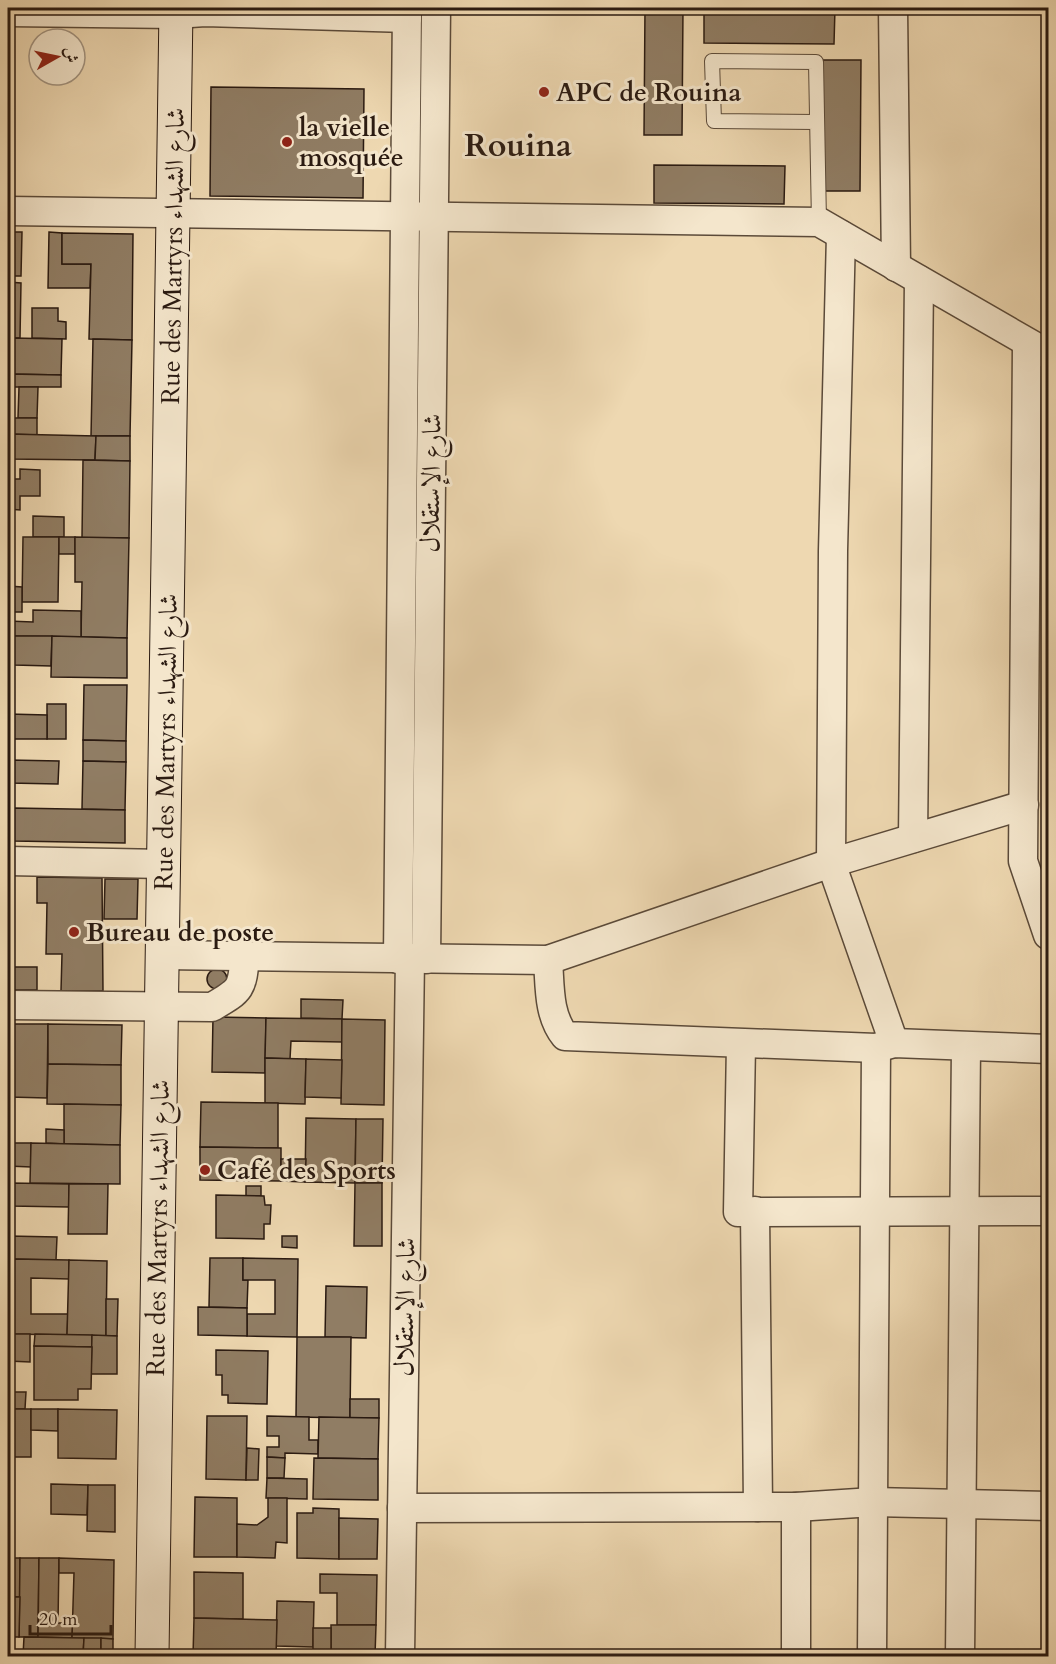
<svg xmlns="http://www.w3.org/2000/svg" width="1056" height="1664" font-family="Cardo,Amiri,serif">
<rect width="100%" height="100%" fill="#eed8b1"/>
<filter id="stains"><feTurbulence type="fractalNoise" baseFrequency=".00333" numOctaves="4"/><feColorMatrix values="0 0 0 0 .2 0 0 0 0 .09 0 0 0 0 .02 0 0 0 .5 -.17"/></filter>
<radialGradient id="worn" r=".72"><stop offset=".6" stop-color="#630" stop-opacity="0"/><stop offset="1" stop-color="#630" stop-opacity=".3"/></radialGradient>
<g fill="#907d64" stroke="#2a1a11" stroke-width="1.5">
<polygon points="645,8 683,8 682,135 644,135"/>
<polygon points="704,8 835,8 834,44 704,43"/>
<polygon points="823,60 861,60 860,191 822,191"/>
<polygon points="211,87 364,89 363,198 210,196"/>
<polygon points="654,165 785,166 784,204 654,203"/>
<polygon points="8,232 22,232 21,276 8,276"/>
<polygon points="49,232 62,233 62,264 91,264 90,288 48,288"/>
<polygon points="62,233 133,234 132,340 89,339 91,264 62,264"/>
<polygon points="8,282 21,283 20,338 8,338"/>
<polygon points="32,308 58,308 58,321 66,322 66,339 32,338"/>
<polygon points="12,338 62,339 61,375 11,374"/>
<polygon points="93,339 132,340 130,436 91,436"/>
<polygon points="8,374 61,375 61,387 8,387"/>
<polygon points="19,387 38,387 37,418 18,418"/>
<polygon points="8,418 37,418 37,435 8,434"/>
<polygon points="8,434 96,436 95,460 8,459"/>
<polygon points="96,436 130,436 130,461 95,460"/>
<polygon points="83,460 130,461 129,538 82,538"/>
<polygon points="20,469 40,470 40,496 20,496 20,510 8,509 8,479 20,479"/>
<polygon points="33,516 64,517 64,537 33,537"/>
<polygon points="23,537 59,537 58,602 22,602"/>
<rect x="59" y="537" width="16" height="17"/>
<polygon points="75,537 129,538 127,638 81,637 82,582 75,582"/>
<polygon points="8,586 22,587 22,612 8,612"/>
<polygon points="33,610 81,611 81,637 8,636 8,621 33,622"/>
<rect x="8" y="636" width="6" height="29"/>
<polygon points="14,636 52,636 51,666 14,665"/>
<polygon points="52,636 127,638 127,678 51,677"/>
<polygon points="84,685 127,685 126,741 83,740"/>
<rect x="47" y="704" width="19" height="35"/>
<polygon points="8,714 47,715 47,739 8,739"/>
<polygon points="83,740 126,741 126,762 83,761"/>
<polygon points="9,760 59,761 58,784 9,783"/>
<polygon points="83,761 126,762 125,810 82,809"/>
<rect x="8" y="785" width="6" height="56"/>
<polygon points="14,808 125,810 125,843 14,841"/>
<polygon points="37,877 102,878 103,991 61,991 62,954 46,954 47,903 37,903"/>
<polygon points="105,879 138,879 137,919 104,919"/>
<rect x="13" y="967" width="24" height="23"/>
<circle cx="217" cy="979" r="10"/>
<polygon points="301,999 343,1000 342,1019 301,1018"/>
<polygon points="213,1017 266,1018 265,1073 212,1072"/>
<polygon points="266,1018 342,1019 342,1042 291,1041 290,1059 265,1058"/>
<polygon points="342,1019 385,1020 384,1105 341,1104"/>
<polygon points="8,1024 11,1024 9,1097 8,1097"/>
<polygon points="11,1024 48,1024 47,1098 9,1097"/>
<polygon points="48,1024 122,1025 121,1065 48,1064"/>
<polygon points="265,1058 306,1059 305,1104 265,1103"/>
<polygon points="306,1059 342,1060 341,1098 305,1097"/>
<polygon points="48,1064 121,1065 121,1105 47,1104"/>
<polygon points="201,1102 278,1103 278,1148 200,1147"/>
<polygon points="64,1104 121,1105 120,1145 64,1144"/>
<polygon points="306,1118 356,1119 355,1183 305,1182"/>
<polygon points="356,1119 383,1119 382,1183 355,1183"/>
<polygon points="46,1129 64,1130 64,1144 46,1143"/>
<polygon points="8,1143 31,1143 31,1167 8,1166"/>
<polygon points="31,1143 120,1145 120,1184 30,1183"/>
<polygon points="200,1147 281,1148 281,1181 200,1180"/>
<polygon points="281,1159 306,1159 305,1182 281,1181"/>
<polygon points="10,1183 69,1184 69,1207 10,1206"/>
<polygon points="355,1183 382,1183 382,1246 354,1246"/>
<polygon points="69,1184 108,1184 107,1234 68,1234"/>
<rect x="246" y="1186" width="15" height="10"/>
<polygon points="216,1195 264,1196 265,1205 271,1205 270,1224 264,1224 264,1239 216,1238"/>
<polygon points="8,1236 57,1237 56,1260 8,1259"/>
<polygon points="282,1236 297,1236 297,1248 282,1247"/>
<polygon points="210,1258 243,1258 243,1280 248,1280 247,1308 209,1307"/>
<polygon points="243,1258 298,1259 297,1337 247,1336 247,1314 275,1314 275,1280 243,1280"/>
<polygon points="13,1259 69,1260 69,1279 31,1278 31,1314 68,1314 67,1335 12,1334"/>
<polygon points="69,1260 107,1261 106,1336 67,1335"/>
<polygon points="326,1286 367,1287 366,1338 325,1337"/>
<polygon points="106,1299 118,1299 117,1336 106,1336"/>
<polygon points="198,1307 247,1308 247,1336 198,1335"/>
<polygon points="8,1334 30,1334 30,1362 8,1361"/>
<polygon points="35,1334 92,1335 92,1347 34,1346"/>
<polygon points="92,1335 117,1336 117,1374 91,1374"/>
<polygon points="297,1337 351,1337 350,1418 296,1417"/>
<polygon points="34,1346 92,1347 91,1389 78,1389 78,1400 34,1400"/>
<polygon points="216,1350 268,1351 267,1404 228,1403 228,1395 222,1395 222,1375 216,1375"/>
<polygon points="8,1392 26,1392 25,1409 8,1409"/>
<rect x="350" y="1399" width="29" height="19"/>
<rect x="8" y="1409" width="23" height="48"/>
<polygon points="31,1409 58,1409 58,1431 31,1430"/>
<polygon points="58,1409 117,1410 116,1459 58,1458"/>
<polygon points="207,1416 247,1416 246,1480 206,1479"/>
<polygon points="267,1416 309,1417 309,1440 318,1440 318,1454 285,1453 285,1458 267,1457 267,1447 279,1447 279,1436 267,1436"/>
<polygon points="319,1417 379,1418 378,1459 318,1458"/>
<polygon points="247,1448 259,1449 258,1480 246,1480"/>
<polygon points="267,1457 285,1458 284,1478 267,1478"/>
<polygon points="314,1458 378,1459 378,1500 313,1499"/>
<polygon points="267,1478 307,1479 307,1499 266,1498"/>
<polygon points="51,1484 88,1485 87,1515 51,1514"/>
<polygon points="88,1485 115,1485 115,1532 87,1531"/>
<polygon points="195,1497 237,1498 237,1557 194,1557"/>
<polygon points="268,1498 287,1498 287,1543 276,1542 275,1558 237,1557 237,1524 257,1525 268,1517"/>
<polygon points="313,1508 339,1509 339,1559 297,1558 297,1513 313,1513"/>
<polygon points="339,1518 378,1519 377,1559 339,1559"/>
<rect x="8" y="1558" width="12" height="39"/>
<polygon points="20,1558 39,1558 38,1637 19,1637"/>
<polygon points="39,1558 59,1558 58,1623 73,1623 72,1638 38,1637"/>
<polygon points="59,1558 114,1560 113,1639 72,1638 74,1573 59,1573"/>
<polygon points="194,1572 243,1573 243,1619 194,1618"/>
<polygon points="320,1574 377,1575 376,1625 337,1625 337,1593 320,1593"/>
<polygon points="8,1597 20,1597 19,1637 8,1637"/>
<polygon points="277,1601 314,1602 313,1647 276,1646"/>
<polygon points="194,1618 277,1620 276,1656 193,1656"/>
<polygon points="331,1625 376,1625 375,1656 331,1656"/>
<rect x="313" y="1628" width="18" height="28"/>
<polygon points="24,1637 84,1638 83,1656 23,1656"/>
<polygon points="84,1638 101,1638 101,1656 83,1656"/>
<polygon points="101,1638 113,1639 113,1656 101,1656"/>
</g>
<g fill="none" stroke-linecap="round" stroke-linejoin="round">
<g stroke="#5b4a39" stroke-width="16">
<polyline id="service" points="816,122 714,121 712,61 816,62 819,222"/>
</g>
<g stroke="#5b4a39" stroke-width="31">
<g id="minor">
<polyline points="893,8 896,267"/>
<polyline points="8,12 176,14 205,12 407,18"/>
<polyline points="8,211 819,222 1048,354"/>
<polyline points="841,235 833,551 831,863 894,1043"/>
<polyline points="1027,343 1023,861 1048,935"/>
<polyline points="913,838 919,280"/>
<polyline points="8,861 164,864"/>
<polyline points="163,955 548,960 831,863 1024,805"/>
<polyline points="398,959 407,8"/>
<polyline points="426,959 436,8"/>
<path d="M548,960C550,986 548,1015 565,1036L876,1048L894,1043L1048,1049"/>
<path d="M8,1005L212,1007C241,990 242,990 245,956"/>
<polyline points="741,1044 738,1212 1048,1211"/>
<polyline points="755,1211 758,1507"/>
<polyline points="796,1507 796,1656"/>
<polyline points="402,1508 796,1507 873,1502 1048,1506"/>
<polyline points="400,1656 410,958"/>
<polyline points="872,1656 876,1048"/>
<polyline points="960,1656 966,1047"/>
</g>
</g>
<g stroke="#2a1a11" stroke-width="35">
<polyline id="secondary" points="152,1656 176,8"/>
</g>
<use href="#service" stroke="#f4e6cc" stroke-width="14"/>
<use href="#minor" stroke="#f4e6cc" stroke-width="28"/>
<use href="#secondary" stroke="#f4e6cc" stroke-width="33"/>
</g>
<g fill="#8f2418" stroke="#f4e6cc" stroke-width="2">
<circle cx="544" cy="92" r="6"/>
<circle cx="287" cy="142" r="6"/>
<circle cx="74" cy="932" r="6"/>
<circle cx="205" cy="1170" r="6"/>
</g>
<g text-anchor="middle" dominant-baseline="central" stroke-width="6" stroke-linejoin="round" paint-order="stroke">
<g font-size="26" font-weight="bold" fill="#2a1a11" stroke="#f4e6cc" text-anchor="start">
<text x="556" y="92">APC de Rouina</text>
<text x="299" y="127">la vielle<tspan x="299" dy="30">mosquée</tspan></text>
<text x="86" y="932">Bureau de poste</text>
<text x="217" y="1170">Café des Sports</text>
</g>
<g font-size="26" fill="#2a1a11" stroke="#f4e6cc">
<text transform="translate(173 256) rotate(-89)">Rue des Martyrs شارع الشهداء</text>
<text transform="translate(431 483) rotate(-89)">شارع الإستقلال</text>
<text transform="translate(166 742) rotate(-89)">Rue des Martyrs شارع الشهداء</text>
<text transform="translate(158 1228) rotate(-89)">Rue des Martyrs شارع الشهداء</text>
<text transform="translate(405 1307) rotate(-89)">شارع الإستقلال</text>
</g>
<g font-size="32" font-weight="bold" fill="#2a1a11" stroke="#f4e6cc">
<text x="518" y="146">Rouina</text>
</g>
</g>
<rect width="1056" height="1664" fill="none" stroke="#eed8b1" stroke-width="30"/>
<rect x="9" y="9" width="1038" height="1646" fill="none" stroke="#2a1a11" stroke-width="3"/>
<rect x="15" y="15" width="1026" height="1634" fill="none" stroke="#2a1a11" stroke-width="1.5"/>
<g transform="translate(57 57) rotate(81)"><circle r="28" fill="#f4e6cc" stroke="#a39481" stroke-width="1.5"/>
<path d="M0-4.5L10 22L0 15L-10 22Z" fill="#8f2418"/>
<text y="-9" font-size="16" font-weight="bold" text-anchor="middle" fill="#2a1a11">ش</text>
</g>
<path d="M30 1625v9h81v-9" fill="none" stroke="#2a1a11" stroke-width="3"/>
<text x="39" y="1625" font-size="18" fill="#2a1a11" stroke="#f4e6cc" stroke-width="4.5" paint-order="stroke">20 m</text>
<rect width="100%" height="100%" filter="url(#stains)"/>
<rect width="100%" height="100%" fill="url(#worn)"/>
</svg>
